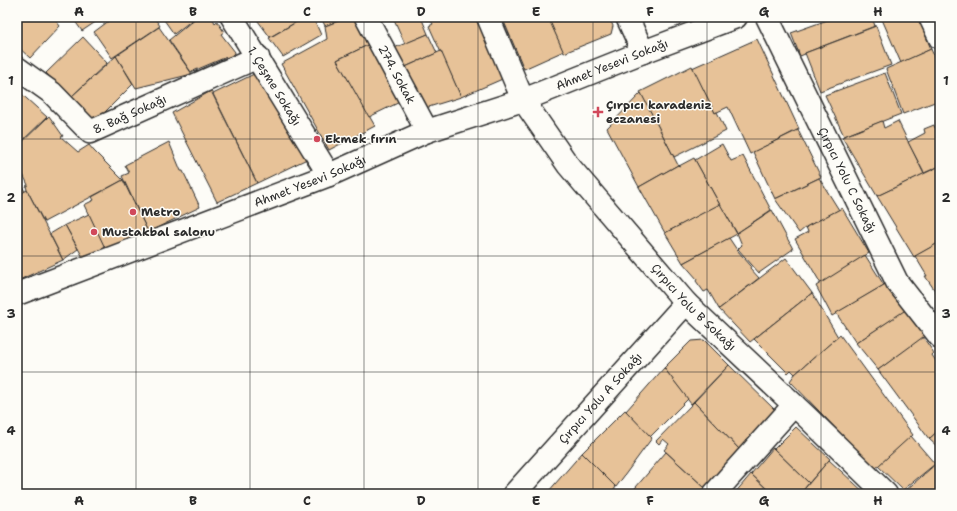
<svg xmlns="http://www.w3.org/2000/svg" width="957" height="511" font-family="'Shantell Sans',sans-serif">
<rect width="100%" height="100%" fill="#fdfcf7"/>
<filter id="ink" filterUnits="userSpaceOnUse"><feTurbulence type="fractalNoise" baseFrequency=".025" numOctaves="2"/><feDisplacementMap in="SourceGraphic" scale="8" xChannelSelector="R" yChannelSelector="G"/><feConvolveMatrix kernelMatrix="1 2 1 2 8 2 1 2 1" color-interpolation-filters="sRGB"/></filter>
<g filter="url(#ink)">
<g fill="#e7c298" stroke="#2b2b2b">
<polygon points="17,17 42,17 45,19 47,17 53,17 60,26 30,58 17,46"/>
<polygon points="72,17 103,17 82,31"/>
<polygon points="114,17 154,17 160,26 112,58 94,32"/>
<polygon points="162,17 196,17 174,34"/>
<polygon points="197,17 212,17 215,23 217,21 224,32 221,34 235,52 234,56 224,58 191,72 169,40"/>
<polygon points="255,17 305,17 270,37"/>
<polygon points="305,17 313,17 321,35 283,57 269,38"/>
<polygon points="321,17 349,17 325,26"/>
<polygon points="349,17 362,17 374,42 337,60 375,126 329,150 281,64 327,39 325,26"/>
<polygon points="393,17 421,17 428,34 405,44"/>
<polygon points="429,17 479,17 507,77 461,97 429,26 433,24"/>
<polygon points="502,17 548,17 564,51 524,69"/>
<polygon points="548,17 609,17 613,26 611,34 564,53"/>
<polygon points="836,17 872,17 875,26 805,53 805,54 800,56 791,33"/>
<polygon points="881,17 918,17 931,49 901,63"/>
<polygon points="876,26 891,65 820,91 805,53"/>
<polygon points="159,27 192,74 136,88 116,56"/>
<polygon points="428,34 437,53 403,68 394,48"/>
<polygon points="83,37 107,63 71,97 46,73"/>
<polygon points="757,39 799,129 750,154 728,107 715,113 692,68"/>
<polygon points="374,42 406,99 369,117 337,60"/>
<polygon points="931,49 940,70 940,100 903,114 886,69"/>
<polygon points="441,51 461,97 419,110 401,69"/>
<polygon points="116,56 133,84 95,122 71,97"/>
<polygon points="692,66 715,113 717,112 726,131 674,157 640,92"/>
<polygon points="885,73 901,114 844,136 825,95"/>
<polygon points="254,74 307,159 257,183 213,94"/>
<polygon points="17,90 47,117 17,146"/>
<polygon points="211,91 257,183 217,202 172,113"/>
<polygon points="641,93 678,165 639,187 607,128"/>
<polygon points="49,116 63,136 61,137 78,152 89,145 94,151 123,180 44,222 27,190 26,186 28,185 17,162 17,147"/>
<polygon points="882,121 884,128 898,121 924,174 877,196 842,137"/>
<polygon points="934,125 935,128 940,126 940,166 924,173 908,142 925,133 924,129"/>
<polygon points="798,130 821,177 775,199 753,152"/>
<polygon points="169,142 181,171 183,171 200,207 148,232 122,176 129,173 125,165"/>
<polygon points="722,144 731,161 743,156 771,210 737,233 720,205 695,160"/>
<polygon points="694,158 720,205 665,233 639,187 678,165 679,166"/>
<polygon points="940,166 940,242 914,257 877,196"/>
<polygon points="17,174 25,192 17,196"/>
<polygon points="819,178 839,210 806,227 799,233 775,199"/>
<polygon points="123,180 149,234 107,253 84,205 94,200 92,197"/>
<polygon points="27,190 63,260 17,281 17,196"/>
<polygon points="720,204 737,234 683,263 665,233"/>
<polygon points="842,208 869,253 821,284 795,239 808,232 806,227"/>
<polygon points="772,210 793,249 759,273 738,249 742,245 737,233"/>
<polygon points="89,214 106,250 85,261 65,225"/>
<polygon points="65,225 78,249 63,260 50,234"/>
<polygon points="729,238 737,250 751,266 750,268 759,278 719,309 708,290 704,292 696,281 697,279 683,263"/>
<polygon points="940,242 940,298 925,276 927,276 915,256"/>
<polygon points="865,255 884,285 832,316 816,286"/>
<polygon points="786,258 812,293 750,342 719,309"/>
<polygon points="889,282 908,309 856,343 836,313"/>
<polygon points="812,293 838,337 795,374 791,370 788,373 754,339"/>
<polygon points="907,309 926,336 878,370 856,343"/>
<polygon points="840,335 913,435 875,469 790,381 795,374"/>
<polygon points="923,337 934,353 932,355 940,367 940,429 929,439 878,370"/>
<polygon points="704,340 729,365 691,404 664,368 691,341"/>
<polygon points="729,365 775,410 739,449 694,402"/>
<polygon points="664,368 688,399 650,437 626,411"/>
<polygon points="694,402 739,449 706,489 664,450 669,444 663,439 659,444 656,441"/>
<polygon points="625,410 652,438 616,487 582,453"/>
<polygon points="796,427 830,459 809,483 774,449"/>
<polygon points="940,429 940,449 929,439"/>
<polygon points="911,436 935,464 903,490 878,466"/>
<polygon points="773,448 809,483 800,494 772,494 751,474"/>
<polygon points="666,452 706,489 702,494 630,494"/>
<polygon points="582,453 616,487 611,494 550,494 548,492"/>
<polygon points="829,460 866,494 800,494"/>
<polygon points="939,461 940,462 940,494 908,494 905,491"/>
<polygon points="751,474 772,494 734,494"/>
</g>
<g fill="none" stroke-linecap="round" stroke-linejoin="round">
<g stroke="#2b2b2b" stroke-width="25">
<g id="minor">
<path id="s1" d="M232,17L329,175"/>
<path id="s2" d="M366,17L427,131"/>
<path id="s3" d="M488,17L523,100L568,165L686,303L808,418L886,494"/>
<polyline points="627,17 643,52"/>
<path id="s4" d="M767,17L897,282L940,337"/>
<polyline points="930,17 940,38"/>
<path id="s5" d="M17,68L52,93L90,132L258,57"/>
<path id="s6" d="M17,294L329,175L427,131L523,100L643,52L736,17"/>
<path id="s7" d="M514,494L686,303"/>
<polyline points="714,494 794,405"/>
</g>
</g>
<use href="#minor" stroke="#fdfcf7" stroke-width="22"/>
</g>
</g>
<path fill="none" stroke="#2b2b2b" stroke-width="1" stroke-opacity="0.55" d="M136,17V494M250,17V494M364,17V494M478,17V494M593,17V494M707,17V494M821,17V494M17,139H940M17,256H940M17,372H940"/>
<g fill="#d1495b" stroke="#fdfcf7" stroke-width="1.5">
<path d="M596 106h4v4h4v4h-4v4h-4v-4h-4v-4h4z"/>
<circle cx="317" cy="139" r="4"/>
<circle cx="133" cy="212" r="4"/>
<circle cx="94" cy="232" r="4"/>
</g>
<g text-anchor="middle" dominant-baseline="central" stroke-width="3" stroke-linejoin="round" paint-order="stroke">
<g font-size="12" fill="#2b2b2b" stroke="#fdfcf7">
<text stroke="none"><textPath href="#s6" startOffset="638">Ahmet Yesevi Sokağı</textPath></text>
<text stroke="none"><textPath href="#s2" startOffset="65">274. Sokak</textPath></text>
<text stroke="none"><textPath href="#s1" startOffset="81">1. Çeşme Sokağı</textPath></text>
<text stroke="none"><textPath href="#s5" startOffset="141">8. Bağ Sokağı</textPath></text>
<text stroke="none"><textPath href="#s6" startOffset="314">Ahmet Yesevi Sokağı</textPath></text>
<text stroke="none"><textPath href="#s4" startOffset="182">Çırpıcı Yolu C Sokağı</textPath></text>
<text stroke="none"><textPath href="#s3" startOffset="359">Çırpıcı Yolu B Sokağı</textPath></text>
<text stroke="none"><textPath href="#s7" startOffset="129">Çırpıcı Yolu A Sokağı</textPath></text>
</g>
<g font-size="12" font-weight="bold" fill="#2b2b2b" stroke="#fdfcf7" text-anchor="start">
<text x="606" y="105">Çırpıcı karadeniz<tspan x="606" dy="14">eczanesi</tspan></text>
<text x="325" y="139">Ekmek fırın</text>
<text x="141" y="212">Metro</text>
<text x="102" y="232">Mustakbal salonu</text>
</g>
</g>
<rect width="957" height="511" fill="none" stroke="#fdfcf7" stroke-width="44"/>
<rect x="22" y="22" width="913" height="467" fill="none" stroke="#2b2b2b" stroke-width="1.5"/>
<g font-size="13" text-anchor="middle" font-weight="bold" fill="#2b2b2b">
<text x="79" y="16">A</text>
<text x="193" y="16">B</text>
<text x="307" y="16">C</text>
<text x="421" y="16">D</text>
<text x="536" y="16">E</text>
<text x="650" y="16">F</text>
<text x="764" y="16">G</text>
<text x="878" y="16">H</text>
<text x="11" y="85">1</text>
<text x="946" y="85">1</text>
<text x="11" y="202">2</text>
<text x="946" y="202">2</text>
<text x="11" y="318">3</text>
<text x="946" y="318">3</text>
<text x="11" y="435">4</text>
<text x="946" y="435">4</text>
<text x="79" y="505">A</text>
<text x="193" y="505">B</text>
<text x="307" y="505">C</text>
<text x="421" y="505">D</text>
<text x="536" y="505">E</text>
<text x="650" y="505">F</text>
<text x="764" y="505">G</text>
<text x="878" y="505">H</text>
</g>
</svg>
